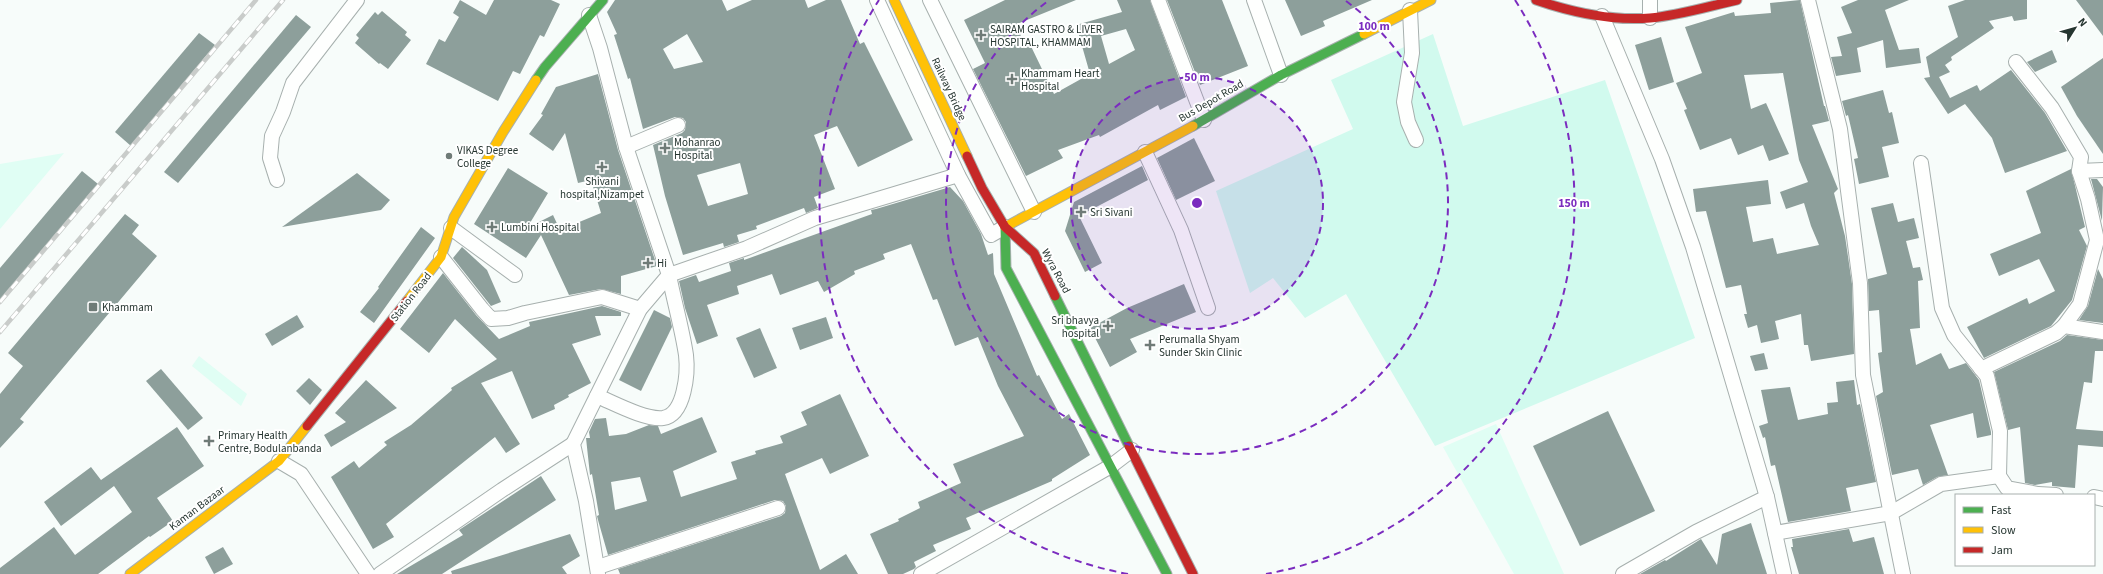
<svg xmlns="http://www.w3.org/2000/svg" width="2103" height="574" font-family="'Source Sans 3',sans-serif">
<rect width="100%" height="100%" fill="#f7fcfa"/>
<g fill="#e0fef4">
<polygon points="64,153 0,229 0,164"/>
<polygon points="199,356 247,394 241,406 192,366"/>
<polygon points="1496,424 1564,574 1514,574 1443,447"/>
</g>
<polygon fill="#d1faee" points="1433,34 1463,126 1605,80 1695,338 1435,446 1346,294 1305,318 1273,278 1250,293 1216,191 1353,129 1331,80"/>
<g fill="#8d9f9b" fill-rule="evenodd">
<polygon points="460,0 486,15 494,0 551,0 560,4 544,37 540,35 520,74 513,71 498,101 426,64 439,39 445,42 459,17 453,13"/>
<path d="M615,0H722L727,11L752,0H805L808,8L826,0H841L860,44L864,42L913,140L858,167L837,126L814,135L835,189L814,197L818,208L806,213L804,208L756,226L757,229L737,235L739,242L724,247L723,243L683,255L665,196L653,145L682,133L685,130L686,122L683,118L675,117L643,129L630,78L628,79L614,35L617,34L607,12ZM687,34L703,62L674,69L663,49ZM740,163L748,194L708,206L697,175Z"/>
<path d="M1005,0H1076L1017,24L1022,40L1027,38L1054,94L1090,74L1076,25L1122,12L1117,0H1150L1186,97L1160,110L1158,105L1100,137L1099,135L1058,150L1063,158L1026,176L973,69L985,63L964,20ZM1126,29L1135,50L1109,64L1101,36Z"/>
<polygon points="1167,0 1222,0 1248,66 1200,85"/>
<polygon points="1285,0 1372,0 1323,21 1325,26 1301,36"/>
<polygon points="1800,0 1824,106 1825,106 1829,121 1812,125 1838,189 1834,193 1845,236 1852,284 1854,354 1811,361 1808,345 1804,345 1801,314 1775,321 1779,339 1761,343 1757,325 1748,328 1744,314 1747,314 1741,285 1726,288 1706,211 1696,212 1693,189 1768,180 1771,204 1746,207 1753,242 1773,238 1777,254 1819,245 1811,226 1804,203 1786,209 1780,192 1808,182 1799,160 1783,73 1744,75 1751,109 1766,103 1789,154 1769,161 1763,145 1738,155 1731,138 1700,150 1684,110 1687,109 1676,83 1702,73 1685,27 1734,12 1735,16 1771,13 1770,3"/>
<polygon points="1858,0 1909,0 1885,10 1899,50 1919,48 1921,63 1886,68 1883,40 1857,48 1861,72 1836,76 1831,57 1842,56 1837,37 1852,33 1841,7"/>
<polygon points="1965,0 2027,0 2027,19 2014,21 2012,16 1989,21 1994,28 1951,57 1952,60 1945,65 1950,72 1939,77 1950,98 1977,85 1980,91 2011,70 2045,113 2067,151 2005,173 1992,138 1965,104 1948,114 1924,78 1930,77 1926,57 1958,37 1948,6"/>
<polygon points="2076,0 2103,0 2103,36"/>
<polygon points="382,11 407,32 405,35 411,40 388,69 380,63 379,64 355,43 359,38 356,35 375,12 378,15"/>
<polygon points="296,15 311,27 178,183 164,172"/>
<polygon points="199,33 215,45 131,146 115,132"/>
<polygon points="1661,37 1674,82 1649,90 1635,45"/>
<polygon points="2052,50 2057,62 2035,72 2027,62"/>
<polygon points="2103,58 2103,154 2077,116 2061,87"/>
<polygon points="598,74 618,150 657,266 621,276 621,294 601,289 569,295 541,235 526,258 474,224 508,168 548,193 527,228 553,215 560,230 601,213 591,180 578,183 565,133 553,151 529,134 543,115 541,114 556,87"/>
<polygon points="1883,90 1889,113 1892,112 1899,143 1882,147 1889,177 1859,184 1854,159 1858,158 1848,115 1846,116 1842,101"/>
<polygon points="1194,138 1215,181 1176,200 1157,158"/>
<polygon points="1142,166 1148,180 1079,216 1102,263 1085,272 1065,231 1074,202"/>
<polygon points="2071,169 2085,227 2079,230 2087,246 2072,300 2051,326 1984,358 1967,327 2027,298 2029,304 2055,291 2039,259 1999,276 1990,254 2041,233 2026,191"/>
<polygon points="82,171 98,184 0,301 0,268"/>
<polygon points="357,173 390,200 381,210 282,227"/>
<polygon points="2091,179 2097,179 2103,187 2102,221"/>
<polygon points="950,187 963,201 981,234 988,255 993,253 994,274 1037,376 1039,375 1062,419 1069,414 1090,455 1052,479 1052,481 966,518 971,529 933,545 936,551 914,562 916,567 914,569 903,574 888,574 870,534 899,521 898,519 920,508 918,502 961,483 953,464 1024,436 998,386 978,337 955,346 937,299 933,300 911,244 883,254 885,259 854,271 855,274 824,292 818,281 780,295 772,274 737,286 739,294 707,305 718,336 697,344 685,308 679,281 696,275 699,282 731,271 729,263 744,258 744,260 872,214 871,210 876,209"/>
<polygon points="1893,203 1898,222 1914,218 1919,238 1906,241 1913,268 1920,267 1923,280 1918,281 1920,328 1910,329 1916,365 1941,353 1949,369 1966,363 1979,380 1991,432 1991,435 1977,438 1973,413 1930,425 1948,475 1937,477 1923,485 1918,469 1892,475 1876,396 1883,392 1878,353 1882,352 1879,310 1869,311 1868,279 1887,274 1871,208"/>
<polygon points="125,214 139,225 132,234 157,256 20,419 24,422 0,448 0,394 23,366 8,353"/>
<polygon points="421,227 435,238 374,323 360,312 379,288 378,287"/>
<polygon points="462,247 487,270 501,302 491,306 453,258"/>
<polygon points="2098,269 2103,279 2103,323 2079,320 2088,306"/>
<polygon points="443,273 476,315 499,339 530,326 529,322 602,306 621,312 621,316 595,316 601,335 572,344 591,383 568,395 569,397 554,405 555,409 532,419 512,371 481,383 520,444 506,453 495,437 386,524 394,537 373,549 331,477 354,461 359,468 387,445 384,442 411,425 452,390 451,388 497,359 455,319 429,353 400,329"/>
<polygon points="1184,284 1196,312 1130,339 1137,352 1110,367 1090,328 1127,308"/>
<polygon points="654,310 670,318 672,327 641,391 619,380"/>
<polygon points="297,315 304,327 272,346 265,334"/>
<polygon points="826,317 833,338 800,350 792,328"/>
<polygon points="760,328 777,368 754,378 736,338"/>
<polygon points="2067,335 2103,340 2103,351 2095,351 2092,383 2084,382 2076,429 2103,431 2103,447 2078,445 2075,488 2052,486 2052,482 2035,485 2025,483 2020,427 2008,430 1994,372 2060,341"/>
<polygon points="1764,353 1768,369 1755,371 1750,356"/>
<polygon points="161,369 203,418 188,430 146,381"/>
<polygon points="309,378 322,390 310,405 296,391"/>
<polygon points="366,380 397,408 331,447 324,435 346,422 335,413"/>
<polygon points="1854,380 1857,405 1860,404 1876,482 1846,488 1851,511 1788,522 1775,465 1771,466 1765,437 1763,438 1759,426 1768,423 1761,390 1790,387 1798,420 1828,414 1827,403 1838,402 1836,382"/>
<path d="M840,394L869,456L830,474L822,458L785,474L820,570L846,554L858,574H620L618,569L781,516L785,513L786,506L783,501L775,500L608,555L598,520L597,516L599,515L592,474L590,475L586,438H590L589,432L595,419L606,418L609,436L626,434L649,425L658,426L661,434L702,417L717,452L673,471L681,497L737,479L731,462L756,454L755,451L783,443L780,436L807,425L801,412ZM640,477L647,501L615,510L611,482Z"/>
<polygon points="1608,411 1655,511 1580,546 1533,446"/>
<polygon points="177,427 204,466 157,498 173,521 150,537 149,536 98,574 0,574 0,568 54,527 75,555 132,512 114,486 61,526 44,502 91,467 101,480"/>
<polygon points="541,476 556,500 442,574 397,574 463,535 459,530"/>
<polygon points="1751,523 1767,574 1640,574 1665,560 1666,561 1701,539 1717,565 1722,534"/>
<polygon points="1849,529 1853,542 1874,537 1884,574 1799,574 1791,547 1793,547 1792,539"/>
<polygon points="570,534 580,556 562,567 567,574 452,574 451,571"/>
<polygon points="223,547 233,564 214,574 205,557"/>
</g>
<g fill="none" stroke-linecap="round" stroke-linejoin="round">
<g stroke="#a7b0ae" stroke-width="16">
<g id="street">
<polyline points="877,0 958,175 991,235 1005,227"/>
<polyline points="930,0 1034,212"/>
<polyline points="1158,0 1204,120"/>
<polyline points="1254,0 1281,75"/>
<polyline points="1650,0 1650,18"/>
<polyline points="1808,0 1840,129 1860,283 1863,375 1903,574"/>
<polyline points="1410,10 1412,53 1404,102 1408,122 1416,140"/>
<polyline points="589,15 600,48 626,147 669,275 747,248 815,218 958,175"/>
<polyline points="1602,16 1662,159 1693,247 1767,497 1784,574"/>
<polyline points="2016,62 2052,108 2081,157 2079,171 2088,199 2097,240 2080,304 2064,326"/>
<polyline points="626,147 678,125"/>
<polyline points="1145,152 1181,230 1208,308"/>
<polyline points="1921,163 1942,308 1954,335 1987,376 2000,431 1999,476 2007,488 2038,494 2056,495"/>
<polyline points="2079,171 2103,170"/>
<polyline points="277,180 270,158 272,136 283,112 293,83 357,0"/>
<polyline points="451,228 515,275"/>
<polyline points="441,257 482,309 491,319 508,318 525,313 602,297 640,309"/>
<polyline points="1981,369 2056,333 2064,326 2103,332"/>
<path d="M597,396C614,403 645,420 663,418C685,415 688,372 686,355C682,328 674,301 669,275"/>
<polyline points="279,461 301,474 368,574"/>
<polyline points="2094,497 2103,499"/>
<polyline points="1775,533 1891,513 1941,484 1999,476"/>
<polyline points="598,567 778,508"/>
<polyline points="380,574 502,490 573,444"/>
<polyline points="598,574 586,501 573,444 640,309 669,275"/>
<polyline points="921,574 1111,466 1132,450"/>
<polyline points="1623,574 1696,532 1767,497"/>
</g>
</g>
<g stroke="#a7b0ae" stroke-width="11">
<g id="fast">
<polyline points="536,80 545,67 603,0"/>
<polyline points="1193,126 1281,75 1364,34"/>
<polyline points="1005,227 1006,268 1167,574"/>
<polyline points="1055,296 1129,446"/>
</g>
</g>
<g stroke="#a7b0ae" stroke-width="11">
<g id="slow">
<polyline points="894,0 967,156"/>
<polyline points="1364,34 1431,0"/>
<polyline points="1005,227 1193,126"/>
<polyline points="407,301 441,257 454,217 503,132 536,80"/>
<polyline points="130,574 279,461 307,426"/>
</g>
</g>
<g stroke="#a7b0ae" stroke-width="11">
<g id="jam">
<path d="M1536,0C1571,12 1613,21 1650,18C1677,16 1710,6 1737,0"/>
<polyline points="967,156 982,188 1005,227 1034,253 1055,296"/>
<polyline points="307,426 407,301"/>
<polyline points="1129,446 1193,574"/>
</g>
</g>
<use href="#street" stroke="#fefffe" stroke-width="14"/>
<use href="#fast" stroke="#4caf50" stroke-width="9"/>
<use href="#slow" stroke="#ffc107" stroke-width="9"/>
<use href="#jam" stroke="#c62828" stroke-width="9"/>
<g stroke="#c9ccca" stroke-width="4.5">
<g id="rail">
<polyline points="0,302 256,0"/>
<polyline points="0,332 283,0"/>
</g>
</g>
<use href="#rail" stroke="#fff" stroke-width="3" stroke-dasharray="9" stroke-linecap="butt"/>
</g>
<circle cx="1197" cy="203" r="126" fill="#7b2cbf" fill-opacity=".12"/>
<g fill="none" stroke="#7b2cbf" stroke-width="2" stroke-dasharray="7 5">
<circle cx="1197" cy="203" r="126"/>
<path d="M1346 1A251 251 0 1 1 1048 1"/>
<path d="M1128 574A377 377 0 0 1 879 0M1515 0A377 377 0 0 1 1266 574"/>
</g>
<g fill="#6f7b77" stroke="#fff" stroke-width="1.5">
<path d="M979 29h4v4h4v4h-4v4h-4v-4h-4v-4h4z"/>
<path d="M1010 73h4v4h4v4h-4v4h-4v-4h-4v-4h4z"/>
<path d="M663 142h4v4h4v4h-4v4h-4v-4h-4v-4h4z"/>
<circle cx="449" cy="156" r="4"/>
<path d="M600 161h4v4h4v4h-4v4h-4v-4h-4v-4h4z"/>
<path d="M1079 206h4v4h4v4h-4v4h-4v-4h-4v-4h4z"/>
<path d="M490 221h4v4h4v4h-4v4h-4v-4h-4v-4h4z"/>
<path d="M646 257h4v4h4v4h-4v4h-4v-4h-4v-4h4z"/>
<rect x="88" y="302" width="10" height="10" rx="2"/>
<path d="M1106 320h4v4h4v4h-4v4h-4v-4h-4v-4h4z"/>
<path d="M1148 339h4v4h4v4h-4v4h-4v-4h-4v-4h4z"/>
<path d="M207 435h4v4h4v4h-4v4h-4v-4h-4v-4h4z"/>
</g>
<g text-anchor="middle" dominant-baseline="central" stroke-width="4" stroke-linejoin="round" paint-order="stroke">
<g font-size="11" fill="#263631" stroke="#fff" text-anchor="start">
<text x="990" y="29">SAIRAM GASTRO &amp; LIVER<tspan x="990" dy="13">HOSPITAL, KHAMMAM</tspan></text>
<text x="1021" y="73">Khammam Heart<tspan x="1021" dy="13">Hospital</tspan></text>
<text x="674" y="142">Mohanrao<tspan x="674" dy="13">Hospital</tspan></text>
<text x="457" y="150">VIKAS Degree<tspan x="457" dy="13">College</tspan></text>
<text x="602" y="181" text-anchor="middle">Shivani<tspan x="602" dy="13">hospital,Nizampet</tspan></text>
<text x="1090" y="212">Sri Sivani</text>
<text x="501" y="227">Lumbini Hospital</text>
<text x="657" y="263">Hi</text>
<text x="102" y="307">Khammam</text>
<text x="1099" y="320" text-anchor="end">Sri bhavya<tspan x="1099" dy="13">hospital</tspan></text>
<text x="1159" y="339">Perumalla Shyam<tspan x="1159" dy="13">Sunder Skin Clinic</tspan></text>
<text x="218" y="435">Primary Health<tspan x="218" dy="13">Centre, Bodulanbanda</tspan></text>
</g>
<g font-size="11" fill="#263631" stroke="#fff">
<text transform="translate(949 89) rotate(65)">Railway Bridge</text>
<text transform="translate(1211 101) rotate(-30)">Bus Depot Road</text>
<text transform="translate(1056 271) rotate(62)">Wyra Road</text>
<text transform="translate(411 297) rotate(-52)">Station Road</text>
<text transform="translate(197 508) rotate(-37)">Kaman Bazaar</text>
</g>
</g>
<circle cx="1197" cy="203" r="6" fill="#7b2cbf" stroke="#fff" stroke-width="2"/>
<g font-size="12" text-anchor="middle" font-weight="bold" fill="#7b2cbf" stroke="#fff" stroke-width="4" stroke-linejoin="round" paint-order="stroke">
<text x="1374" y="30">100 m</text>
<text x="1197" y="81">50 m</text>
<text x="1574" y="207">150 m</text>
</g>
<rect x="1955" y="494" width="140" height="72" fill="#ffffff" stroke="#a8afad"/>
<rect x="1963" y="507" width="20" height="6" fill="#4caf50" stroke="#a8afad"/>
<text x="1991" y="514" font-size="12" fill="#263631">Fast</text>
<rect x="1963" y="527" width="20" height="6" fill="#ffc107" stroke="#a8afad"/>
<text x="1991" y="534" font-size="12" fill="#263631">Slow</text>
<rect x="1963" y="547" width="20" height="6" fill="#c62828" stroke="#a8afad"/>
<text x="1991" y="554" font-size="12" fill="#263631">Jam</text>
<g transform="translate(2075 28) rotate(53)" stroke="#ffffff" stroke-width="3" paint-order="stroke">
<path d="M0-3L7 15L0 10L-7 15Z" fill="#263631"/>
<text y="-6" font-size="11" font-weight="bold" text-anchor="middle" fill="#263631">N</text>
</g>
</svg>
